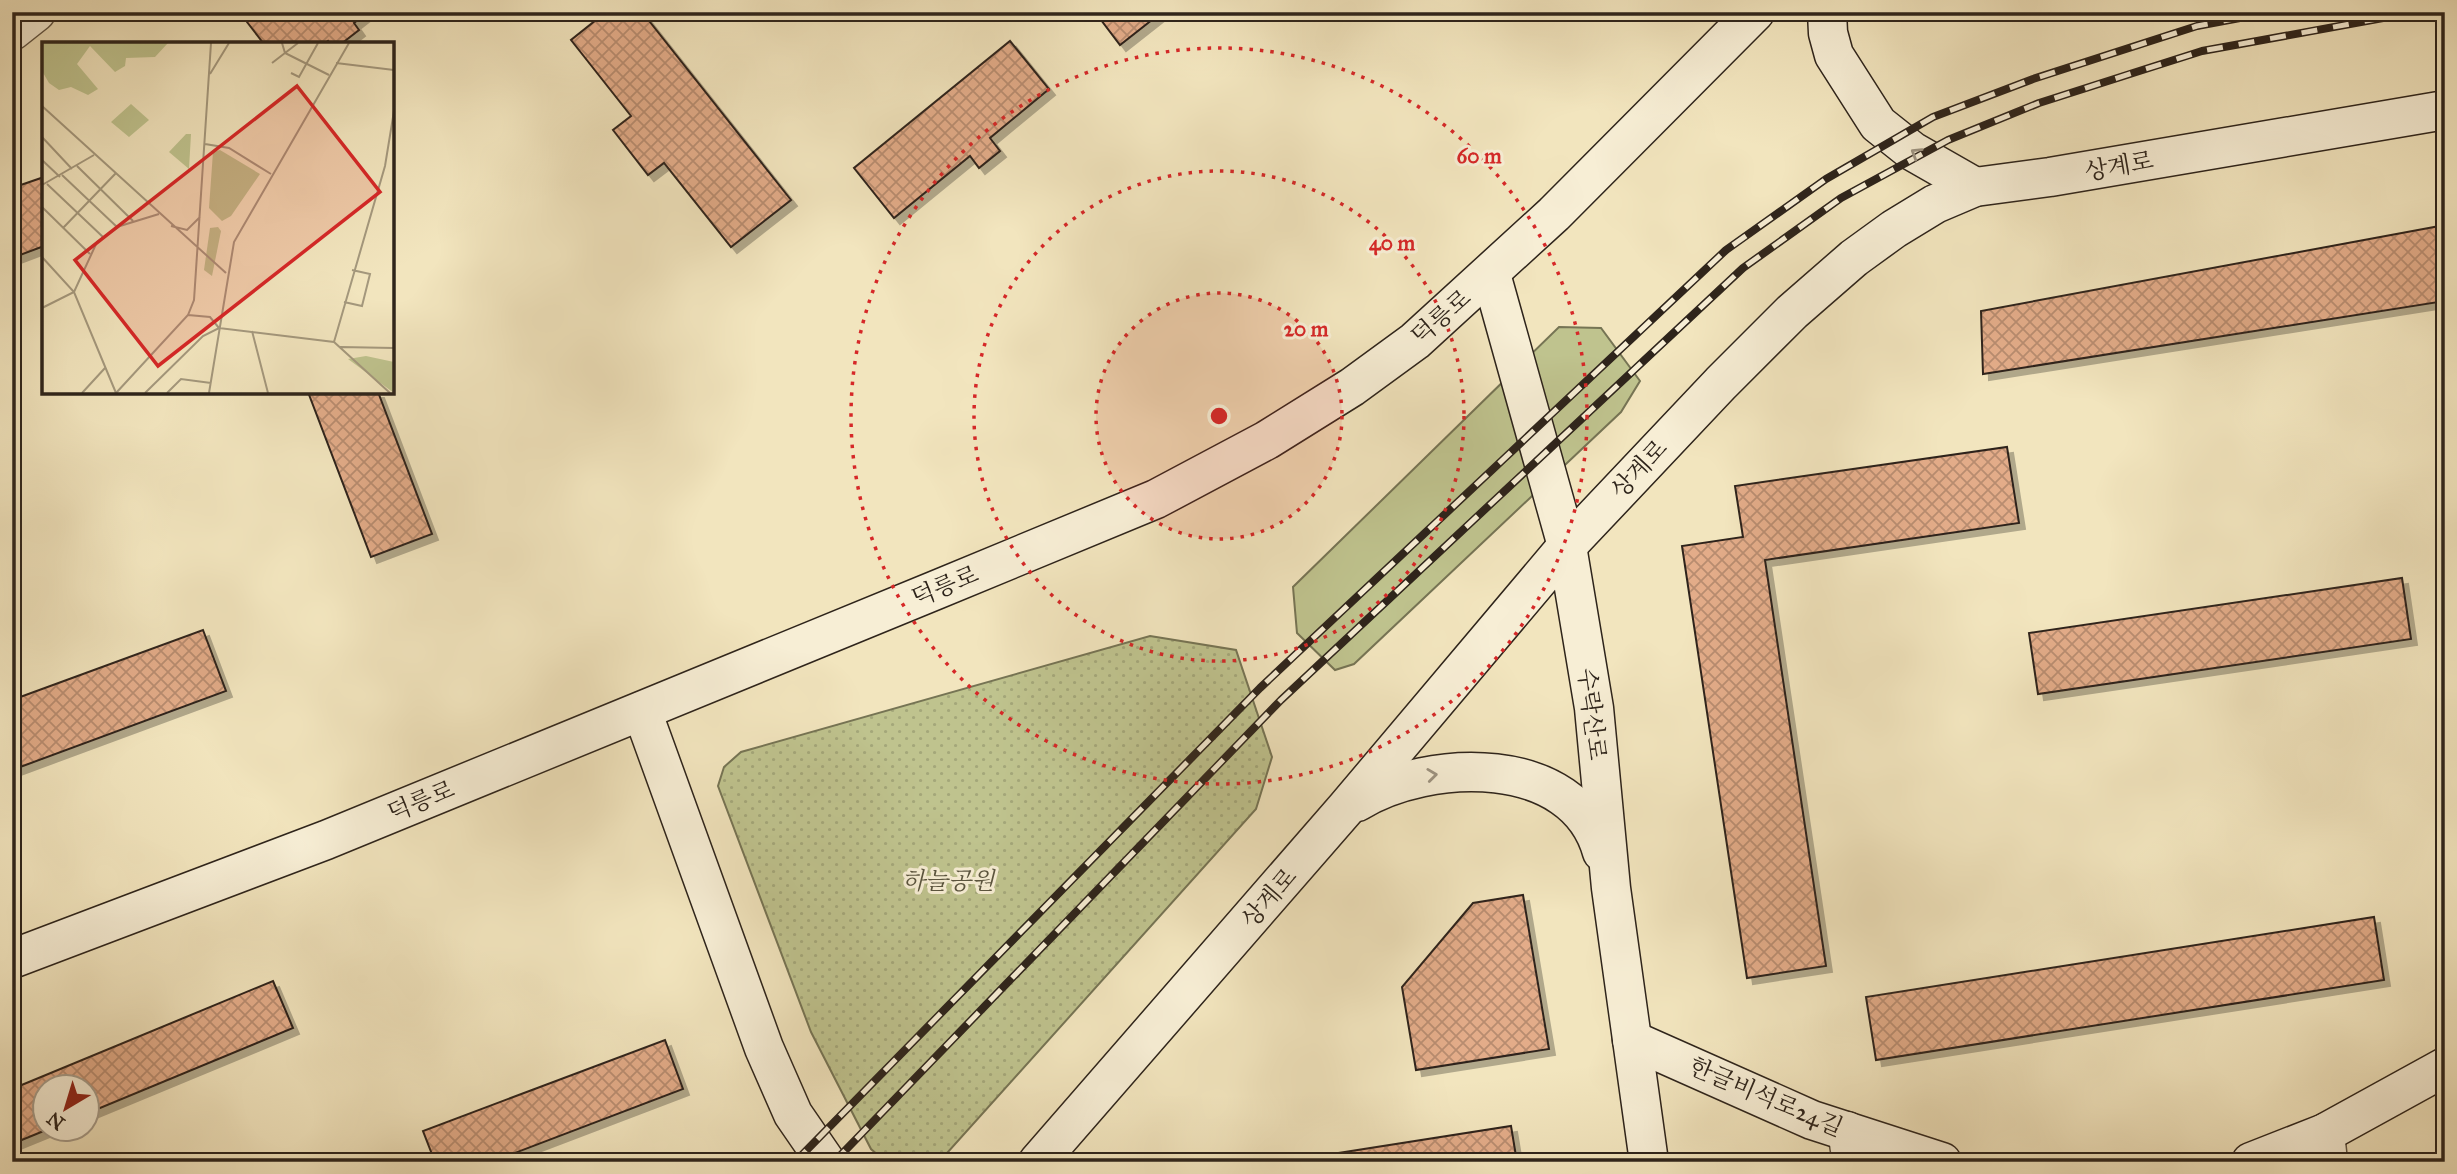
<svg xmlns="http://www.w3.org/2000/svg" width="2457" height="1174" font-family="'IM FELL Great Primer','Noto Serif KR',serif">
<defs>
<pattern id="park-dots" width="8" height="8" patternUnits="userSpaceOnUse" patternTransform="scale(1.75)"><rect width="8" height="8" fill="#bfc38e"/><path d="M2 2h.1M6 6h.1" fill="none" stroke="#a4a77a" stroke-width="1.8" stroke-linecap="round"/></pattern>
<pattern id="building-cross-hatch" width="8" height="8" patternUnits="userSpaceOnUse" patternTransform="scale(1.75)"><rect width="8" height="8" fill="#e3ac89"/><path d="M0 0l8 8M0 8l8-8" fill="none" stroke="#b88c6f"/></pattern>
<filter id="shadow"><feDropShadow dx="6" dy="6" stdDeviation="0" flood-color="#0004"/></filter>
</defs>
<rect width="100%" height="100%" fill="#f2e5be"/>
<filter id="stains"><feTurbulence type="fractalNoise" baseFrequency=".00286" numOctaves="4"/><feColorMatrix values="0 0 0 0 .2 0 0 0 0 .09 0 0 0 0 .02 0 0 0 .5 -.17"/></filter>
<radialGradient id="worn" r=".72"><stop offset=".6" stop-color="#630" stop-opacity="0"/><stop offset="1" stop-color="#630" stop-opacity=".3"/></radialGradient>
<polygon fill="#bfc38e" stroke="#767454" stroke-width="2" points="1559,327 1601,328 1640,381 1621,412 1354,664 1335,670 1297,633 1293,587"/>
<polygon fill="url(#park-dots)" stroke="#767454" stroke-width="2" points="1150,636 1236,650 1272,757 1256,809 939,1162 886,1162 871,1149 811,1032 718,786 724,767 741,752"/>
<g fill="url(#building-cross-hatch)" stroke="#2e241b" stroke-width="2" filter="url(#shadow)">
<polygon points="260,12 368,12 354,23 359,30 341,44 330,44 328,41 324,44 264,44 247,22"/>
<polygon points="606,12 642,12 791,200 731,247 664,163 648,175 613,130 631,116 571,40"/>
<polygon points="1095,12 1162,12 1120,45"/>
<polygon points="1010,41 1049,89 990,138 1000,151 979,168 970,156 894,218 854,168"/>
<polygon points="44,177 44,246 12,258 12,188"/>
<polygon points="2445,225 2445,301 1983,374 1981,311"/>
<polygon points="308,392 378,392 432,534 371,557"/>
<polygon points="2007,447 2019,523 1765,560 1826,966 1747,978 1682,546 1743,537 1735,486"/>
<polygon points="2402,578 2411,639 2038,694 2029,633"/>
<polygon points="203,630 226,691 12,770 12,700"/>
<polygon points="1523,895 1549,1049 1416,1070 1402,987 1473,903"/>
<polygon points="2374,917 2384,980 1876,1060 1866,997"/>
<polygon points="273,981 293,1028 88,1113 88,1086 46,1086 46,1128 51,1128 12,1144 12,1089"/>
<polygon points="665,1040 683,1089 491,1162 435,1162 423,1131"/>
<polygon points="1511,1126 1517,1162 1281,1162"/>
</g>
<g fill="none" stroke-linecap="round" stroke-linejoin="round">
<g stroke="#5f5444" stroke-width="41">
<g id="street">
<polyline points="12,31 36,12"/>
<polyline points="1847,1131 1852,1162"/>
<polyline points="2325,1133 2328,1162"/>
</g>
</g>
<g stroke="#2e241b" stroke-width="41">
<g id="secondary">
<polyline points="1827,12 1828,33 1834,55 1878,124 1912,151 1975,187"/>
<polyline points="1491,274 1567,546 1594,708 1611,888 1649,1162"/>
<polyline points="642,711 764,1048 793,1114 826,1162"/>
<path d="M1357,802C1428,758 1575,753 1602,852"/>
<polyline points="12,959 326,840 936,590 1156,499 1267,440 1352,387 1415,341 1554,214 1755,12"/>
<polyline points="1632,1040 1812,1120 1942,1162"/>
<polyline points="1038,1162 1346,808 1567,546 1721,383 1792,312 1854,258 1894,229 1935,204 1975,187 2050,177 2445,110"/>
<polyline points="2251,1162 2325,1133 2445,1067"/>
</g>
</g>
<use href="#street" stroke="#f7eed5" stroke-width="38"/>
<use href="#secondary" stroke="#f7eed5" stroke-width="38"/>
<g stroke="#2e241b" stroke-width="8">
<g id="rail">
<polyline points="795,1162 1260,688 1726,250 1826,179 1933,117 2033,79 2197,26 2272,12"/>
<polyline points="834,1162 1281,700 1743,268 1841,198 1948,140 2039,103 2202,51 2416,12"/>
</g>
</g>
<use href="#rail" stroke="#f7eed5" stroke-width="5" stroke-dasharray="16" stroke-linecap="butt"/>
</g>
<defs><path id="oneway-chevron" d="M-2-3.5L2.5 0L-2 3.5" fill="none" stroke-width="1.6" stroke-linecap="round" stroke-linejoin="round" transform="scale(1.75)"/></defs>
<g stroke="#9d9381">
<use href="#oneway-chevron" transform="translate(1916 153) rotate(-148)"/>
<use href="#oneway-chevron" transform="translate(1432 775) rotate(-7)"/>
</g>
<circle cx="1219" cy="416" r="123" fill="#d62828" fill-opacity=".12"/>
<g fill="none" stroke="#d62828" stroke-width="3.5" stroke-dasharray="3.5 7">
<circle cx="1219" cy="416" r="123"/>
<circle cx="1219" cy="416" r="245"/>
<circle cx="1219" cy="416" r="368"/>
</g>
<g text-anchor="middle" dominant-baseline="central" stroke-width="6" stroke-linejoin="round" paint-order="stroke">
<g font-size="24" fill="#2e241b" stroke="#f7eed5">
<text transform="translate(2119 166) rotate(-10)">상계로</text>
<text transform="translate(1441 317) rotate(-41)">덕릉로</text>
<text transform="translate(1639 469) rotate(-47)">상계로</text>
<text transform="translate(945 586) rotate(-22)">덕릉로</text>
<text transform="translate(1592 714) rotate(83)">수락산로</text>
<text transform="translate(421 801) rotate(-22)">덕릉로</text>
<text transform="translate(1269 898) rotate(-49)">상계로</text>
<text transform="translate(1766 1097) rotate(23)">한글비석로24길</text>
</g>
<g font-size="24" font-style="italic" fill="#5a543e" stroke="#f7eed5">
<text x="948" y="881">하늘공원</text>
</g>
</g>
<g transform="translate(42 42)">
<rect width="352" height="352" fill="#f2e5be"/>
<path d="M176,185L179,189L170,234L162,228L168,186Z" fill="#bfc38e"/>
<path d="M0,1H126L113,15L84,16L83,24L73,30L48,4L35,22L56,47L46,53L29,45L17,48L7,41L0,29ZM324,314L352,320V351L306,317Z" fill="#bfc38e"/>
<path d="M89,62L107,78L87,95L69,80ZM144,92H149L147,127L127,110ZM178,108L218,132L189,174L180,179L167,166L171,110Z" fill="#bfc38e"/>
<path fill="none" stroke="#a4987d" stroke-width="2" d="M240,1L243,11L287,33M230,21L256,1M294,21L352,28M249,31L257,35L276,1M168,32L187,1M0,64L184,231M0,95L30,127M163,102L187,106L229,132M0,118L18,135M35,124L91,179M20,133L75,185M5,142L61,195M0,143L52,113M0,165L48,212M129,184L145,188L158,175M21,186L74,131M0,215L32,250L74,351M302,260L320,264L328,232L310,228M0,266L32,250L55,200L78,184L117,172M146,273L168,275L177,286M210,289L226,351M292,300L343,124L352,69M298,305L352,306M40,351L63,326M74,351L146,273L152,258L169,1M103,351L161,294L177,286L292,300L348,351M125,351L139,337L169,341M167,351L192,200L307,1"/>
<path fill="#d62828" fill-opacity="0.15" stroke="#d62828" stroke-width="3.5" d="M255,44L338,150L116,324L33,218Z"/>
<rect width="352" height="352" fill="none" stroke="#2e241b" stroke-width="3.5"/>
</g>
<circle cx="1219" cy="416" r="10" fill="#d62828" stroke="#f7eed5" stroke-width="3.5"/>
<g font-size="21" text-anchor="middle" font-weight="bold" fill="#d62828" stroke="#f7eed5" stroke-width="6" stroke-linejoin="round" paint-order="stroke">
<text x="1479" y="163">60 m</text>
<text x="1392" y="250">40 m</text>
<text x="1306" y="336">20 m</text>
</g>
<rect width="2457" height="1174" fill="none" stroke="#f2e5be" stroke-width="42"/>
<rect x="14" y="14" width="2429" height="1146" fill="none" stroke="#2e241b" stroke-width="3.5"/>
<rect x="21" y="21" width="2415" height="1132" fill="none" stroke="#2e241b" stroke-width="2"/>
<g transform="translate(66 1108) rotate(218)"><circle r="33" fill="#f7eed5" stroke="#a79d8b" stroke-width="2"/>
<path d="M0-5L12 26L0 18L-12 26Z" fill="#8f2418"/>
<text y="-10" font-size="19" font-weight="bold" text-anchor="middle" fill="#2e241b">N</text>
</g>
<rect width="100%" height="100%" filter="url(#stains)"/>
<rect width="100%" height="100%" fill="url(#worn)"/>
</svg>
